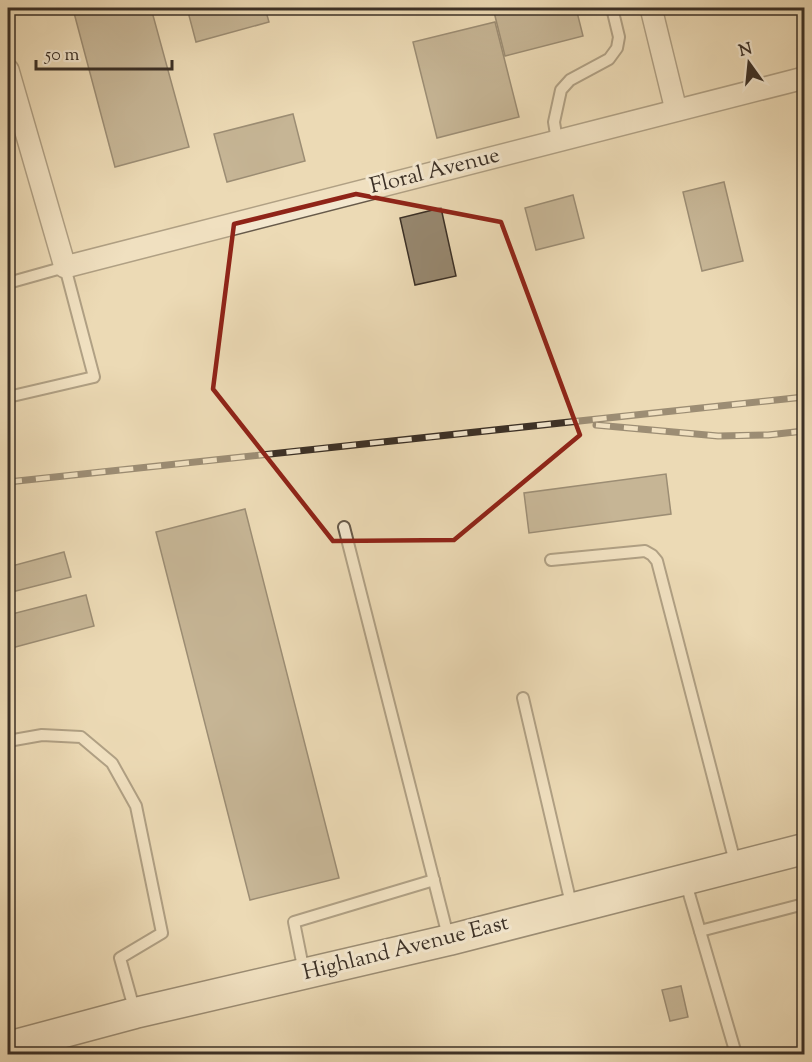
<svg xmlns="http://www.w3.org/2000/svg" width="812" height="1062" font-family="'Sorts Mill Goudy',serif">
<rect width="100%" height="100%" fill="#ecdab5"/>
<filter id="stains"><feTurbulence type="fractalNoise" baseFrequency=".00333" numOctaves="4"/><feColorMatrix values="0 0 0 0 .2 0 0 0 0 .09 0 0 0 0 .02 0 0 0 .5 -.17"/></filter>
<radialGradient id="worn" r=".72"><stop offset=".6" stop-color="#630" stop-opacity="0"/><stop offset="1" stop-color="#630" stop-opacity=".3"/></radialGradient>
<g fill="#978870" stroke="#3b3026" stroke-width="1.5">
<polygon points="80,8 151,8 189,147 115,167 73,9"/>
<polygon points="187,8 265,8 269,22 196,42"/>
<polygon points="493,8 576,8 583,36 505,56"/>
<polygon points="495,22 519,117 437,138 413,42"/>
<polygon points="293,114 305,161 227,182 214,134"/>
<polygon points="724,182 743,261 702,271 683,192"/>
<polygon points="573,195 584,238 536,250 525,208"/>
<polygon points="441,208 456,276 415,285 400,218"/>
<polygon points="666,474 671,514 529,533 524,493"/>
<polygon points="245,509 339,878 250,900 156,532"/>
<polygon points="64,552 71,577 8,593 8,567"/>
<polygon points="86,595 94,626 8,649 8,615"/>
<polygon points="681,986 688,1017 670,1021 662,990"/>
</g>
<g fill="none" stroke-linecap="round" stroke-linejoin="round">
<g stroke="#675a4a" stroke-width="14">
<g id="lane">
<polyline points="557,141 554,122 561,90 570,80 609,59 617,48 619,37 612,8"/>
<polyline points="8,283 65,267 94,377 8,397"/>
<polyline points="344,527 449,940"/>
<polyline points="551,560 645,551 652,555 657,561 736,866"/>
<polyline points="523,698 572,908"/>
<polyline points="8,741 42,735 81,737 112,763 136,806 162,933 120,958 135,1012"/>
<polyline points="685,880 736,1054"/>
<polyline points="700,931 804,904"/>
<polyline points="304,972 294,922 434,880"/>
</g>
</g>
<g stroke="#675a4a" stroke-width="24">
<g id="street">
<polyline points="651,8 676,110"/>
<polyline points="8,70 65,267 804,78"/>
</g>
</g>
<g stroke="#3b3026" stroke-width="33">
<polyline id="secondary" points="8,1047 135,1013 449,940 804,849"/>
</g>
<use href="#lane" stroke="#f3e7cf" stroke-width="10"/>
<use href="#street" stroke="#f3e7cf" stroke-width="21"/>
<use href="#secondary" stroke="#f3e7cf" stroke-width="30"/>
<g stroke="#3b3026" stroke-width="7">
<g id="rail">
<polyline points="596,425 718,436 768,435 804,431"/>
<polyline points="8,482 804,397"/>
</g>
</g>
<use href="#rail" stroke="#f3e7cf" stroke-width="4.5" stroke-dasharray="14" stroke-linecap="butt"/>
</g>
<path d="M0 0H812V1062H0ZM356,194L501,222L580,435L454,540L333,541L213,389L234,224Z" fill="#ecdab5" fill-opacity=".55" fill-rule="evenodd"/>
<path fill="none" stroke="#8f2418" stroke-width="4.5" stroke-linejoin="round" d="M356,194L501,222L580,435L454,540L333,541L213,389L234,224Z"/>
<g text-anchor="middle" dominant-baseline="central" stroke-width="6" stroke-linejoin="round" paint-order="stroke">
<g font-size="22" fill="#3b3026" stroke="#f3e7cf">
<text transform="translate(435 172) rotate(-14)">Floral Avenue</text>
<text transform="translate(406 949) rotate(-14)">Highland Avenue East</text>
</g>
</g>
<rect width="812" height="1062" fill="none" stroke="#ecdab5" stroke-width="30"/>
<rect x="9" y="9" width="794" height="1044" fill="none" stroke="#3b3026" stroke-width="3"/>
<rect x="15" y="15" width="782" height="1032" fill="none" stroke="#3b3026" stroke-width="1.5"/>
<g transform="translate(749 63) rotate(345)" stroke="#f3e7cf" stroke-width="4.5" paint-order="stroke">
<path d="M0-4.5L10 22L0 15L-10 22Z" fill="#3b3026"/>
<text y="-9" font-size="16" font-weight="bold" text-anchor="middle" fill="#3b3026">N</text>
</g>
<path d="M36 60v9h136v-9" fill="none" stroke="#3b3026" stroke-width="3"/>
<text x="45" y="60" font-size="18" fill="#3b3026" stroke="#f3e7cf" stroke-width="4.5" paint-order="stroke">50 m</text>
<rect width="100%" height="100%" filter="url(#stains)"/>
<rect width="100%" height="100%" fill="url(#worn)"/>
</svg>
